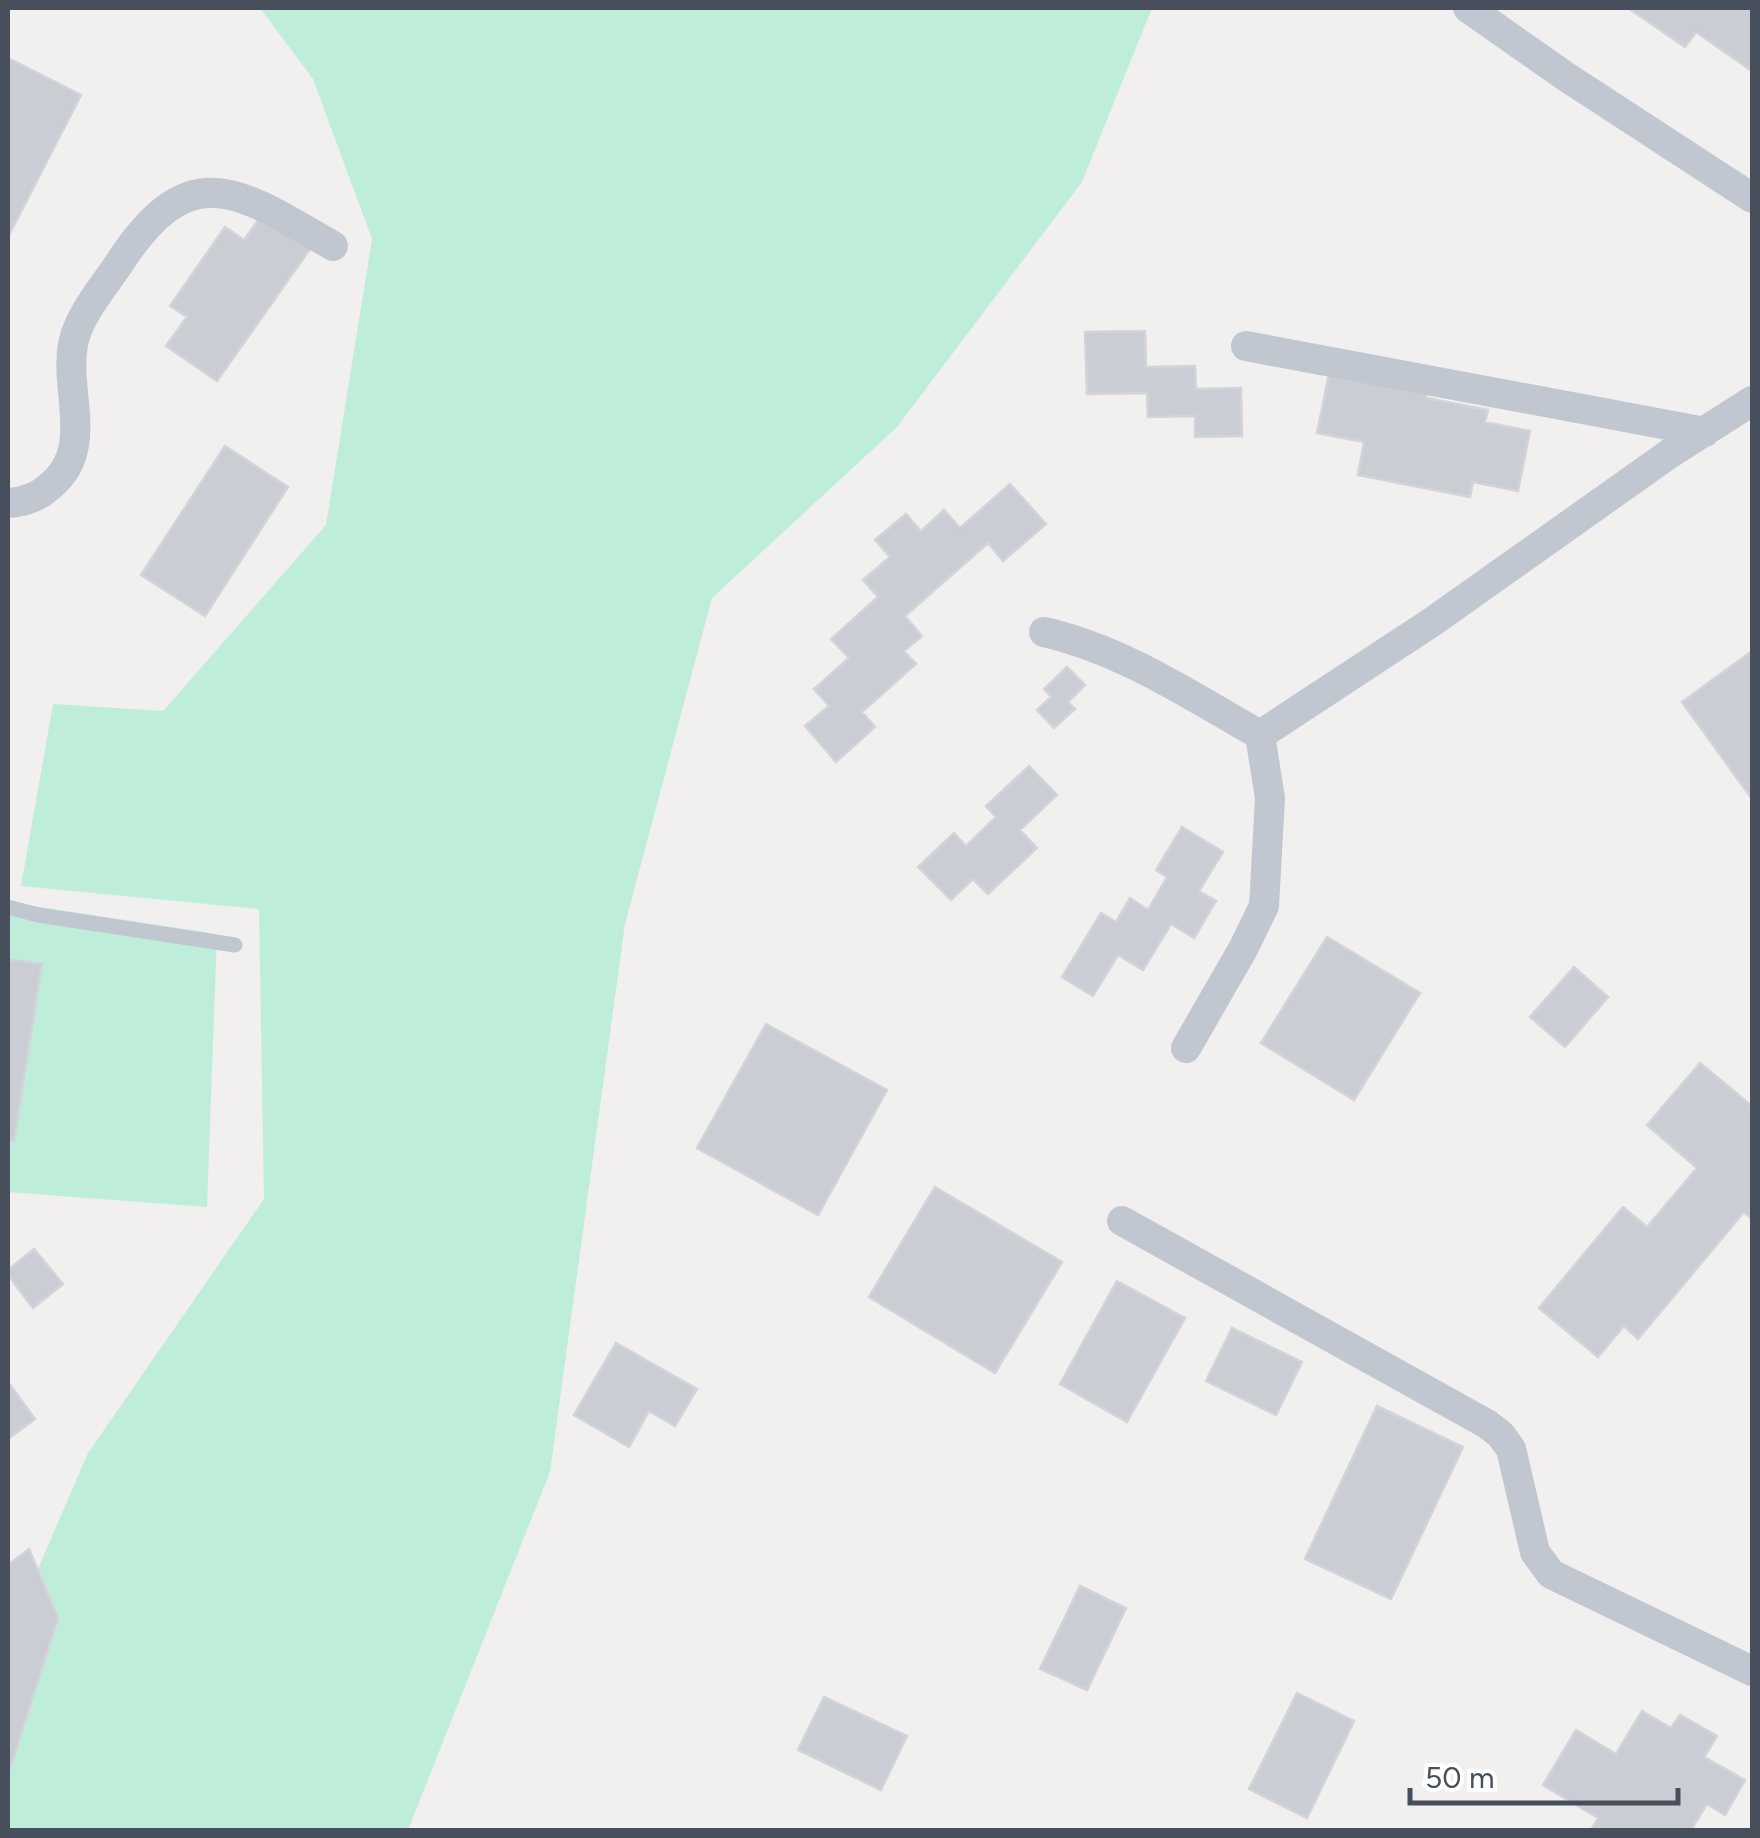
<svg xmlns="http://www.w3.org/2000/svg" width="1760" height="1838" font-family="Figtree,sans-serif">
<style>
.green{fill:#beeed9}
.building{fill:#cbcdd5;stroke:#d3d4da;stroke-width:2.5}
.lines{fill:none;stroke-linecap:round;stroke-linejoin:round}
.lane{stroke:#c0c7d1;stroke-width:15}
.street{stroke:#c0c7d1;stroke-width:30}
</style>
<rect width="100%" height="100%" fill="#f2efef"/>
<path class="green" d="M260,8H1152L1082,182L897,427L712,598L625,924L550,1472L408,1830H8V1638L88,1453L264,1199L259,909L21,886L53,704L163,711L326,525L372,239L313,79Z
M8,902L217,934L207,1207L8,1192Z"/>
<path class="building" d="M1628,8H1752V71L1696,32L1685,47Z
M8,58L81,95L8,237Z
M262,215L310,249L217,381L166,346L187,317L170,306L225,227L244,240Z
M1145,331L1146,367L1195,366L1196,389L1241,388L1242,436L1195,437V416L1148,417L1147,393L1087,394L1085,332Z
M1329,374L1428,386L1426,398L1488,410L1485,422L1530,431L1518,491L1473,482L1470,497L1358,475L1364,442L1317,433Z
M225,446L288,487L205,616L141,575Z
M1010,484L1046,524L1003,561L988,543L905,616L922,636L904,651L916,664L862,712L875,727L836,762L805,726L829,706L814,689L849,658L831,639L878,597L863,580L890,557L875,540L906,514L921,531L944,510L960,528Z
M1752,651V799L1682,702Z
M1067,667L1085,685L1068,702L1075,709L1054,728L1037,710L1051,697L1044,689Z
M1029,766L1057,795L1020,830L1037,848L988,894L973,879L951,900L918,867L954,833L966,846L996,817L986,806Z
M1182,827L1223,852L1199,891L1216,901L1194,938L1171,924L1143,970L1118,955L1093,996L1062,977L1101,913L1116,922L1130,898L1148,910L1167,877L1156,870Z
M1327,937L1420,993L1354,1100L1261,1043Z
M8,959L42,964L14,1141H8Z
M1574,967L1608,997L1565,1047L1530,1017Z
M766,1024L887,1090L818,1215L697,1148Z
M1700,1063L1752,1106V1219L1744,1212L1638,1339L1624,1326L1598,1357L1539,1308L1623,1207L1647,1227L1697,1168L1647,1125Z
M935,1187L1062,1262L995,1373L869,1297Z
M34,1249L63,1284L33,1308L8,1275V1270Z
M1117,1281L1185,1318L1127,1422L1060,1384Z
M1232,1328L1302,1362L1276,1415L1206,1381Z
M616,1343L697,1389L675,1426L649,1411L629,1447L574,1415Z
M8,1382L35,1419L8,1439Z
M1377,1406L1463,1447L1391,1599L1305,1559Z
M29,1549L58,1618L8,1775V1565Z
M1080,1586L1126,1608L1087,1690L1040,1669Z
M1297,1693L1354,1721L1307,1818L1249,1789Z
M824,1697L907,1736L881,1790L798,1750Z
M1642,1711L1671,1728L1680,1715L1717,1736L1704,1757L1745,1780L1725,1815L1707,1804L1691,1830H1591L1598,1818L1543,1785L1576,1730L1616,1754Z"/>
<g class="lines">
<path class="lane" d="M8,907L38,915L235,945"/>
<path class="street" d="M1468,8L1565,76L1752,198
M1246,346L1705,432
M8,503C24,502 37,498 49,487C96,450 64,393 73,344C79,315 102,289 118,265C190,153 238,191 333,246
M1044,632C1123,650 1191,696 1260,735L1432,622L1669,454L1752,401
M1186,1048L1243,949L1264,906L1270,798L1260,735
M1122,1221L1487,1424L1501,1435L1511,1449L1535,1552L1551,1574L1752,1671"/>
</g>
<rect width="1760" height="1838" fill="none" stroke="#474f5c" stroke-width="20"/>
<path d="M1410 1788v15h268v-15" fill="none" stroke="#474f5c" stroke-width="5"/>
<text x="1425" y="1788" font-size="30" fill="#474f5c" stroke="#ffffff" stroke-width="8" paint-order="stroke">50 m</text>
</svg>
